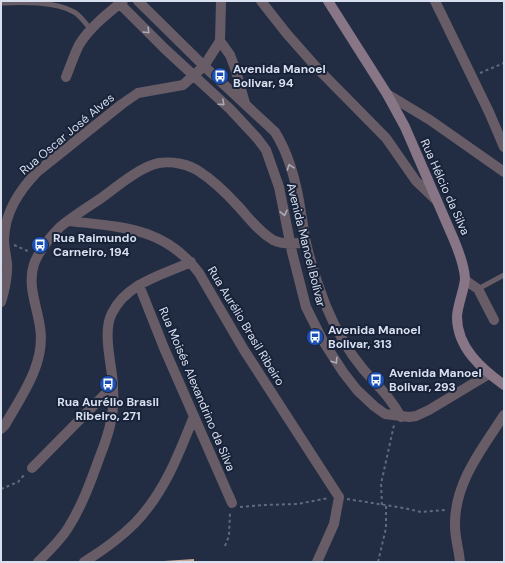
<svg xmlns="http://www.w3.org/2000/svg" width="505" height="563" font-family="'DM Sans',sans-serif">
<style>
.building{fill:#c8a692}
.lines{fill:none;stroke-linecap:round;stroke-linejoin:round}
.path{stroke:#60697d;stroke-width:2;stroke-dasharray:3 3;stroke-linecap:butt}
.lane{stroke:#685c66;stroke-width:5}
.street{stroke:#685c66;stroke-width:10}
.secondary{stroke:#887585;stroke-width:10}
.oneway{stroke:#ababb8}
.labels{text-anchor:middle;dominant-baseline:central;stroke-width:4;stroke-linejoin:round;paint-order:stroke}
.poi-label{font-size:12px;font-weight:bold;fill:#d8dfef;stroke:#182339;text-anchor:start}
.street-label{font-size:12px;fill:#d8dfef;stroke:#182339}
</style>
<rect width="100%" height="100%" fill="#222d43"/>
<path class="building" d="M194,559V562H164V561Z"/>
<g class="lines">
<path class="path" d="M480,73L504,63
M14,245L30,252
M1,489L18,482L25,474
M347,499L404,508L421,512L446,510
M382,505L381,484L394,425
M240,507L264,505L297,504L329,498
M225,546L229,536L230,512
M378,562L386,528V505"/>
<path class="lane" d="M1,3C22,2 55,1 74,12C81,16 86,24 91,30
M478,289L504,275"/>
<path class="street" d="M138,1L204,66L275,132C290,156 297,185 301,213C303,223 304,233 306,243C311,264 318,286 326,306C335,328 348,351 363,369C377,385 391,398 401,417
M221,1L220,41L230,55L235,68L245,103
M261,1L287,34L318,69L386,138L416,181L437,201
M435,1L489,112L504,147
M120,4L165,49L230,109L257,138L266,150L279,187L292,252L306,307L323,341L343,372L357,390L374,406L385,414L409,417L416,416L429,410L489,374
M66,77C70,67 74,55 79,45C89,28 108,13 123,1
M387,94L430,120L504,172
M69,221C121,227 165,227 199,273L244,350L339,497L334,524L317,562
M465,280L478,289L494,320
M139,285L164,348L232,503
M1,302C5,289 8,277 7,263C6,255 4,247 4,239C5,212 19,191 37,172L122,104L138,93L183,85L204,66L220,41
M1,429L5,425C22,395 46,363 40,327C37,306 27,285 34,264C39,251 50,237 60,227C72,217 86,208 100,199C115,188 141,166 159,163C172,161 189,164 200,172C214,181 227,194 238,206C249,218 259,232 273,240C283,245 295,244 306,242
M32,468L113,386
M38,562C48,552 60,541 68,528C82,506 91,481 100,456C106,441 112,424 113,407C114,400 113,392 113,385C112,365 102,332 112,313C127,283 162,275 191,262
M84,562C102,551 120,538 135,523C164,493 179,454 194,416
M460,562C459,550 455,538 455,526C454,483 482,449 504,415"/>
<path class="secondary" d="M328,1L387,94L405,127L454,240C459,252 464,265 465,278C465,288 457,306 457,317C457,348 482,369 504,385"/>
</g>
<defs><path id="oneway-chevron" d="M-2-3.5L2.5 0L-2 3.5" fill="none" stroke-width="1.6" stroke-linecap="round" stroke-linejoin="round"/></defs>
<g class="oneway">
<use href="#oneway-chevron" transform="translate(147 31) rotate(45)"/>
<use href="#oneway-chevron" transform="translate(222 103) rotate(42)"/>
<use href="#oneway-chevron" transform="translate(290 167) rotate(-108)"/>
<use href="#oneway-chevron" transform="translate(284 213) rotate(78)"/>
<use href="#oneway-chevron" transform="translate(335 361) rotate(57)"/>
</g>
<defs>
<g id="bus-disc" transform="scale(0.9)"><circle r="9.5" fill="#1a4fb4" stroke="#182339"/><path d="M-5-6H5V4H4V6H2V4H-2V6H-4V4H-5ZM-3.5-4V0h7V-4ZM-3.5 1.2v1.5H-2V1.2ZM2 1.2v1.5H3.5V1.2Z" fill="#fff"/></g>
</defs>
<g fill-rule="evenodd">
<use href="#bus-disc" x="220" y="76"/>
<use href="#bus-disc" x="40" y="245"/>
<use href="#bus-disc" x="315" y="337"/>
<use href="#bus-disc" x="376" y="380"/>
<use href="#bus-disc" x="108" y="384"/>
</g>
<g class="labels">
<g class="poi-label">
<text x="233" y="69">Avenida Manoel<tspan x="233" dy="14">Bolivar, 94</tspan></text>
<text x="53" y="238">Rua Raimundo<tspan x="53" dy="14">Carneiro, 194</tspan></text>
<text x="328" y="330">Avenida Manoel<tspan x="328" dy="14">Bolivar, 313</tspan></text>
<text x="389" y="373">Avenida Manoel<tspan x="389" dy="14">Bolivar, 293</tspan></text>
<text x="108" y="402" text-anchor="middle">Rua Aurélio Brasil<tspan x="108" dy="14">Ribeiro, 271</tspan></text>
</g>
<g class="street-label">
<text transform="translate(67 134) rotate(-40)">Rua Oscar José Alves</text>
<text transform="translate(445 187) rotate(66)">Rua Hélcio da Silva</text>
<text transform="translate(306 245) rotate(76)">Avenida Manoel Bolívar</text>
<text transform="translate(246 326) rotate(59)">Rua Aurélio Brasil Ribeiro</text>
<text transform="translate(197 389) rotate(67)">Rua Moisés Alexandrino da Silva</text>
</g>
</g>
<rect width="505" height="563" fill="none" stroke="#d8dfef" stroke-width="4"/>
</svg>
